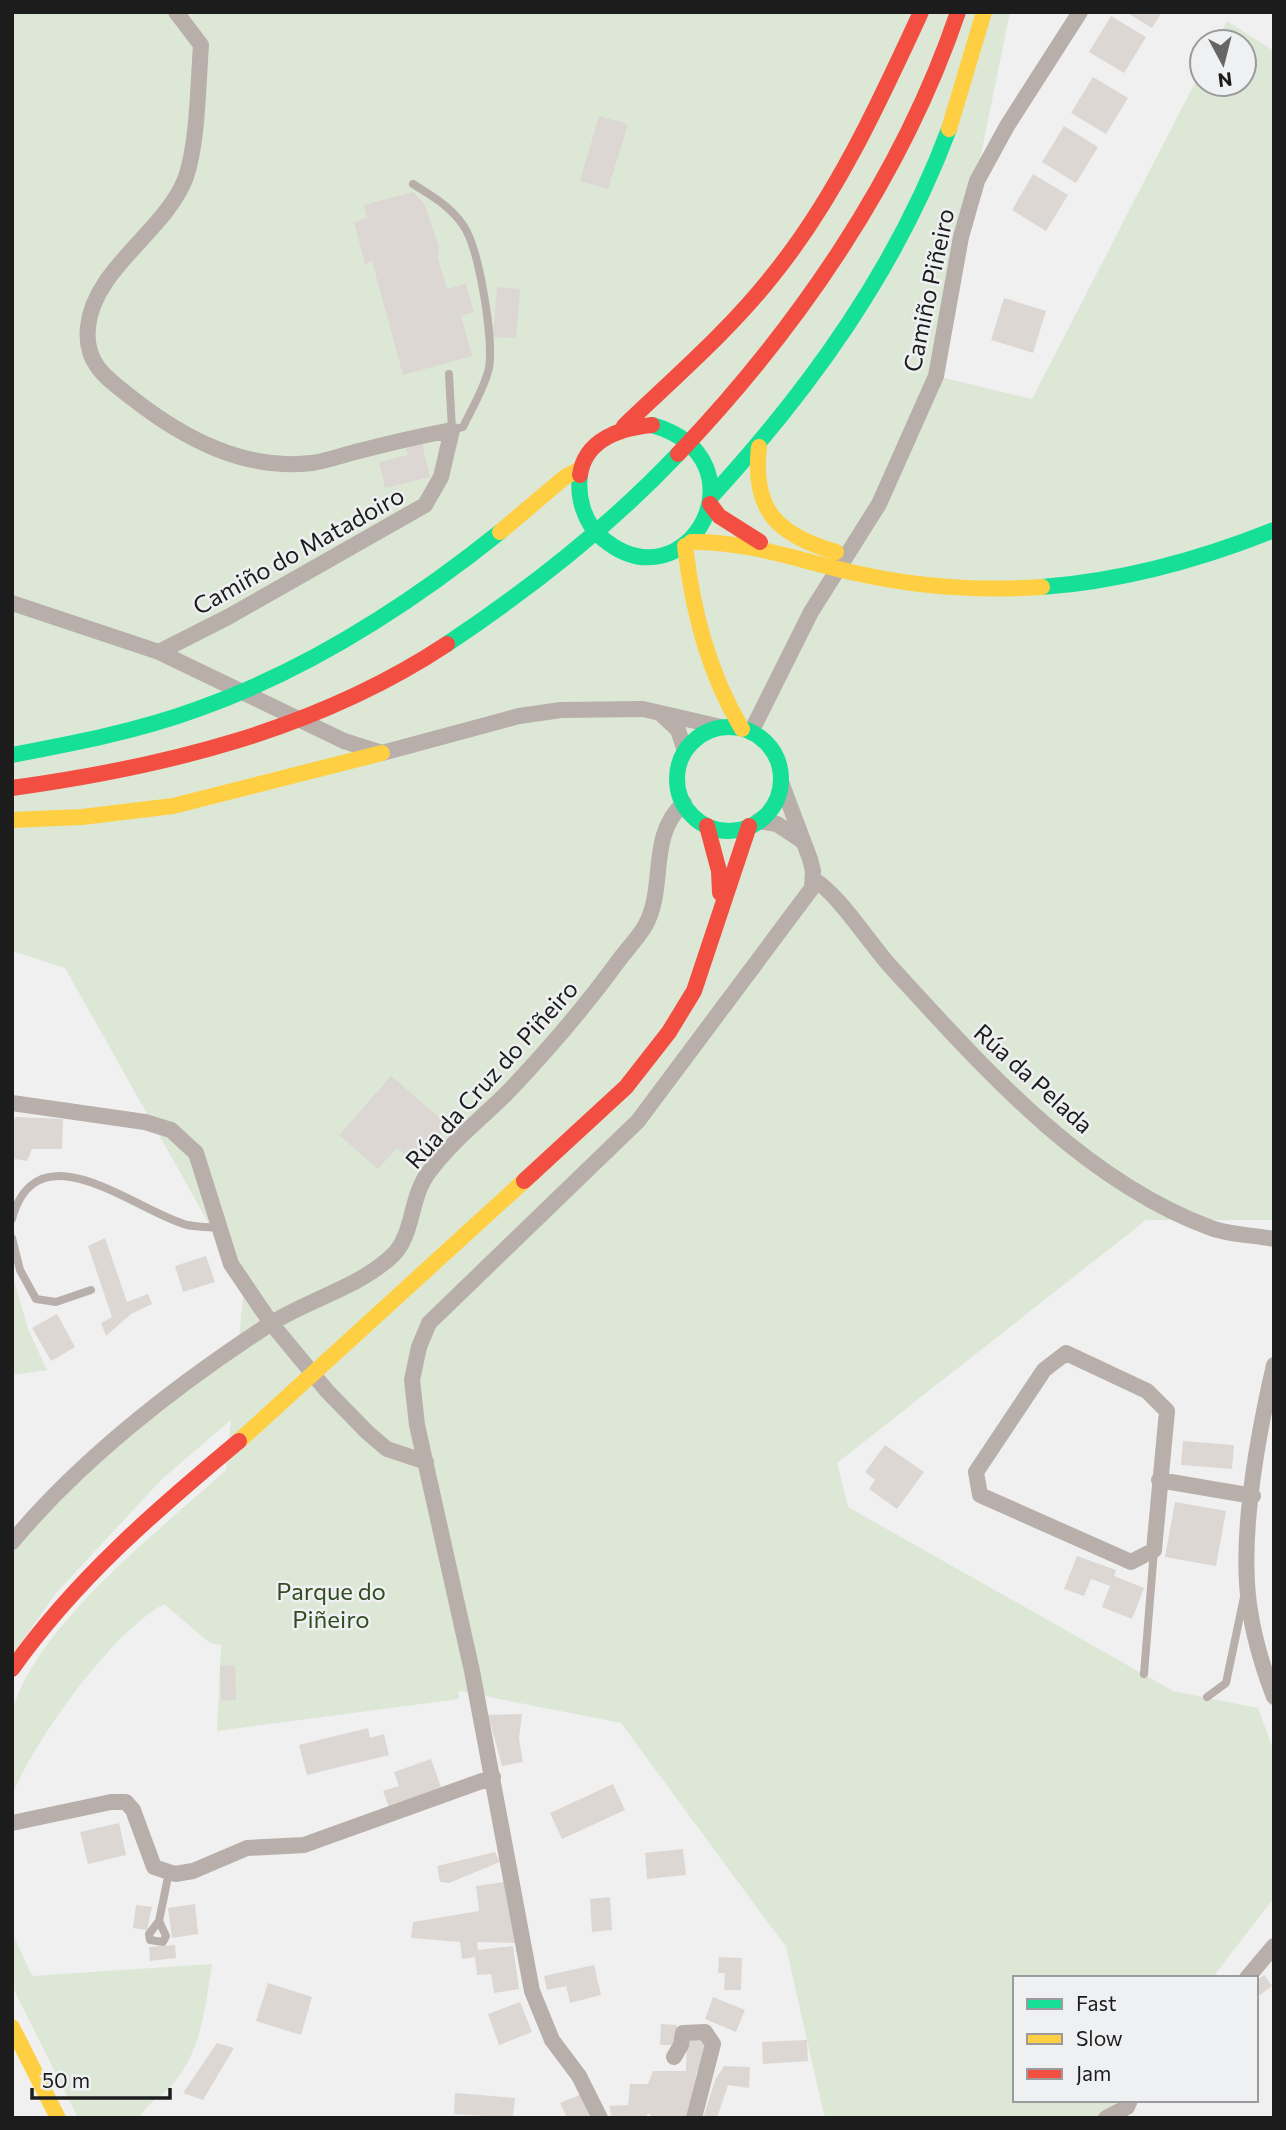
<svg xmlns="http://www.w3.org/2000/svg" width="1286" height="2130" font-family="Commissioner,sans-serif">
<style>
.green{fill:#dce7d6}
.building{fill:#ddd7d3}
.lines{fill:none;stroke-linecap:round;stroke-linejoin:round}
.lane{stroke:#b8afab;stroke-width:8}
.street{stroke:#b8afab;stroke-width:16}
.fast{stroke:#16e098;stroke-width:16}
.slow{stroke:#ffcf43;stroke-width:16}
.jam{stroke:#f24e42;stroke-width:16}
.labels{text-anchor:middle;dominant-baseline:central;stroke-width:5;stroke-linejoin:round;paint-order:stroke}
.street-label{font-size:24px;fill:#1c1c1d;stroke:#eff0f2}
.park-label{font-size:24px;fill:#314c20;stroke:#eff0f2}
</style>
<rect width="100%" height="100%" fill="#f0f0f1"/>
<path class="green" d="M12,12H1010L936,376L1032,399L1202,69V84H1244V42H1216L1227,21L1274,51V1220H1146L837,1463L848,1507L1173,1691L1258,1708L1274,1752V1898L1216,1973L1218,1978H1015V2100H1130L1106,2118H835L824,2115L786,1947L621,1723L459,1691V1699L217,1731L221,1645L210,1643L164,1604C110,1634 37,1737 12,1795C12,1773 7,1727 13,1709C38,1624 161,1529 226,1470L231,1420L162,1479L56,1593L12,1656V1547L122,1434L238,1350L244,1286L65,968L12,951Z
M12,1273L28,1329L47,1370L12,1375Z
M12,1932L32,1976L212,1964C205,2007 202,2053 170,2087C160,2098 146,2103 140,2118H78L12,1986Z"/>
<path class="building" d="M1126,12H1162L1152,28Z
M1111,16L1146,37L1124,73L1089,52Z
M1093,77L1128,98L1106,134L1071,113Z
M599,116L628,124L608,189L580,181Z
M1064,126L1098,147L1076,183L1042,162Z
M1033,174L1068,195L1046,231L1012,210Z
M413,192L424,203L439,247L438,258L447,289L466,284L474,312L461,316L472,356L403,375L372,261L365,264L354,222L367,218L364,205Z
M497,287L520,289L516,338L493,337Z
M1004,298L1046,311L1033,353L991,340Z
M422,443L430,477L385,488L379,462L408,455L406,447Z
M391,1076L448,1125L415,1163L397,1148L378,1169L339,1135Z
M16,1117L63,1119L62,1149H32L27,1161L15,1159L12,1165V1123Z
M105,1238L127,1302L148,1294L152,1304L131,1314L106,1336L101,1323L112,1317L88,1246Z
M206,1256L215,1282L183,1292L175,1266Z
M57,1314L75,1347L51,1361L32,1328Z
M1183,1441L1234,1445L1232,1469L1181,1465Z
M885,1445L924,1472L897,1509L869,1489L875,1480L865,1472Z
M1175,1502L1226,1511L1216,1566L1165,1557Z
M1077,1556L1116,1570L1114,1576L1144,1588L1132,1619L1102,1607L1110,1586L1091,1579L1084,1596L1064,1589Z
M235,1665L236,1700L221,1701L220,1666Z
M522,1714L519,1739L523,1762L502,1766L488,1715Z
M368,1728L370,1738L384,1734L389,1755L307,1775L299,1745Z
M431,1759L441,1787L389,1807L383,1791L399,1786L394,1772Z
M613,1784L625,1810L562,1839L550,1813Z
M119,1823L126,1855L88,1864L80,1832Z
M683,1849L686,1875L647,1879L645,1853Z
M495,1852L500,1862L449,1883L440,1882L437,1866Z
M504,1882L516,1943L477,1942L478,1950L513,1946L519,1989L494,1993L491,1974L477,1975L475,1957L462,1959L460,1942L411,1938L413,1922L479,1911L476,1886Z
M610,1897L612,1930L592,1932L590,1899Z
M195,1904L198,1934L172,1938L168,1908Z
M136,1905L152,1907L147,1930L133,1928Z
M175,1945L176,1958L150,1961L149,1947Z
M719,1957L742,1958L741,1990H724L725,1973H718Z
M594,1965L601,1995L570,2003L566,1986L547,1990L544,1976Z
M1264,1975L1272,1986L1256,1998V1981Z
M268,1983L312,1997L301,2035L256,2021Z
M713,1997L745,2010L736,2032L705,2019Z
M520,2002L532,2032L499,2045L488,2014Z
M661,2024L677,2025L676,2045H660Z
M687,2039L704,2040L703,2071H697L687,2118H654L648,2113L646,2118H612L609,2106L628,2105L630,2084H648L653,2071H686Z
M807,2040L808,2061L763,2064L762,2042Z
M217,2043L234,2048L203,2100L183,2093Z
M724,2066L750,2067L749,2088L728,2085L717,2118H703L715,2080Z
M455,2093L515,2098L513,2118L454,2114Z
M582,2094L593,2118H567L560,2103Z"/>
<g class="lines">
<path class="lane" d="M413,184C432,196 450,206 463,225C479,247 494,340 489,368C485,387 471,410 463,427L452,430L449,374
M12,1219C37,1126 136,1211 187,1225C197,1227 209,1227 220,1228
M12,1238L20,1270L36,1299L56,1302L91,1290
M1144,1674L1154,1550
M1207,1697L1226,1683L1244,1597
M159,1921L166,1936L163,1942L150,1940L149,1934L159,1921L168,1877L175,1874"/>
<path class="street" d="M12,603L159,652L344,741L382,753L519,716L561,710L643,709L721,727
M159,652L228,617L425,505L441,477L452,430C420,436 390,443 359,451C343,455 327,461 312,463C244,471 183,438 132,398C106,378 84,363 88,327C93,269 166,231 186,177C198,141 198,84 201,45L176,12
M662,715L678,730L685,751
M751,732L811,612L879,504L936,376L961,237L977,181L1007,126L1080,12
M758,821L777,824L801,840
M814,880C837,892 870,944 891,967C982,1066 1081,1180 1211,1228C1230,1235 1254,1235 1274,1239
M12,1103L145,1122L171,1130L196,1153L231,1264L271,1323L327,1391L368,1433L387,1449L426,1462
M1066,1353L1147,1391L1167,1411L1154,1550L1131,1562L980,1495L976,1472L1044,1370Z
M1274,1365C1259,1430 1243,1517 1247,1583C1249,1620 1261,1663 1274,1697
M1159,1480L1253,1496
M12,1542C83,1457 178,1384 270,1324C309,1299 361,1287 394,1254C414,1233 410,1196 429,1172C451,1142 481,1119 507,1093C547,1051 585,1007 619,960C627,949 638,938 645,926C667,887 647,836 684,803
M12,1823L111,1802H126L133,1810L154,1867L175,1874L193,1871L247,1848L304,1845L493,1777
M1247,1978L1274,1946
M674,2057L681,2045L683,2033L705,2032L713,2044L694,2118
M600,2118L579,2076L552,2040L532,1991L472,1671L417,1425L412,1380L419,1347L429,1323L638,1121L812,888L813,871L810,859L781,782
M1106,2118L1127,2107L1130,2100"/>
<path class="fast" d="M580,475C577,497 584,523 602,538C687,610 770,459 652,425
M711,497C811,388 897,268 949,129
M1042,587C1123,581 1199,560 1274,530
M447,644C531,588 609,527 678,454
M677 779a52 52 0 1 1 104 0a52 52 0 1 1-104 0Z
M12,755C75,743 138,731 198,709C308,670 409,605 500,532"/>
<path class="slow" d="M949,129L984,12
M759,447C752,510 777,535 836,552
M500,532L565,477L580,469
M691,542C750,541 803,562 860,574C919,587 982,591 1042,587
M685,546C693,612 708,672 742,729
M12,820L82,817L173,806L382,753
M239,1441L524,1181
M12,2027L58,2118"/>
<path class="jam" d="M624,426C675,377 729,331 773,275C836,197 879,103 921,12
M678,454C797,329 902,177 958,12
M580,475C585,439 621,428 652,425
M710,504L719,516L760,542
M12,788C164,767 317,730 447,644
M707,826L719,871L720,893
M524,1181L626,1087L669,1032L694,991L749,826
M12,1669C75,1580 155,1511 239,1441"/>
</g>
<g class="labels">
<g class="street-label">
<text transform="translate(928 290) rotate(-78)">Camiño Piñeiro</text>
<text transform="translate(298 550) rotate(-29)">Camiño do Matadoiro</text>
<text transform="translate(491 1074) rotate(-48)">Rúa da Cruz do Piñeiro</text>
<text transform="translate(1034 1078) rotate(42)">Rúa da Pelada</text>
</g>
<g class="park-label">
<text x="331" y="1590">Parque do<tspan x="331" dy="28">Piñeiro</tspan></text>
</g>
</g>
<rect width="1286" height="2130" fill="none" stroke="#1c1c1d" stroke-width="28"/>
<rect x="1013" y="1976" width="245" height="126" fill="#eff0f2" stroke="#9b9b9d" stroke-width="2"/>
<rect x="1027" y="1999" width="35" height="10" fill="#16e098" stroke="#9b9b9d" stroke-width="2"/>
<text x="1076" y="2011" font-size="21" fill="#1c1c1d">Fast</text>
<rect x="1027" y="2034" width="35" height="10" fill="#ffcf43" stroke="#9b9b9d" stroke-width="2"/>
<text x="1076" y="2046" font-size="21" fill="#1c1c1d">Slow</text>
<rect x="1027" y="2069" width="35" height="10" fill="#f24e42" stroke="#9b9b9d" stroke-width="2"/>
<text x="1076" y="2081" font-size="21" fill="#1c1c1d">Jam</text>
<g transform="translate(1223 63) rotate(173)"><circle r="33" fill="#eff0f2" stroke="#9b9b9d" stroke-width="2"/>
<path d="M0-5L12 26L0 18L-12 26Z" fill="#666667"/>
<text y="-10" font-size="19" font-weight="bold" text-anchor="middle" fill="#1c1c1d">N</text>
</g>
<path d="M32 2088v10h138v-10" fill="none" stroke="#1c1c1d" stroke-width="3.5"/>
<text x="42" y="2088" font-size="21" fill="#1c1c1d" stroke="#eff0f2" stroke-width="5" paint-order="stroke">50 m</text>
</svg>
